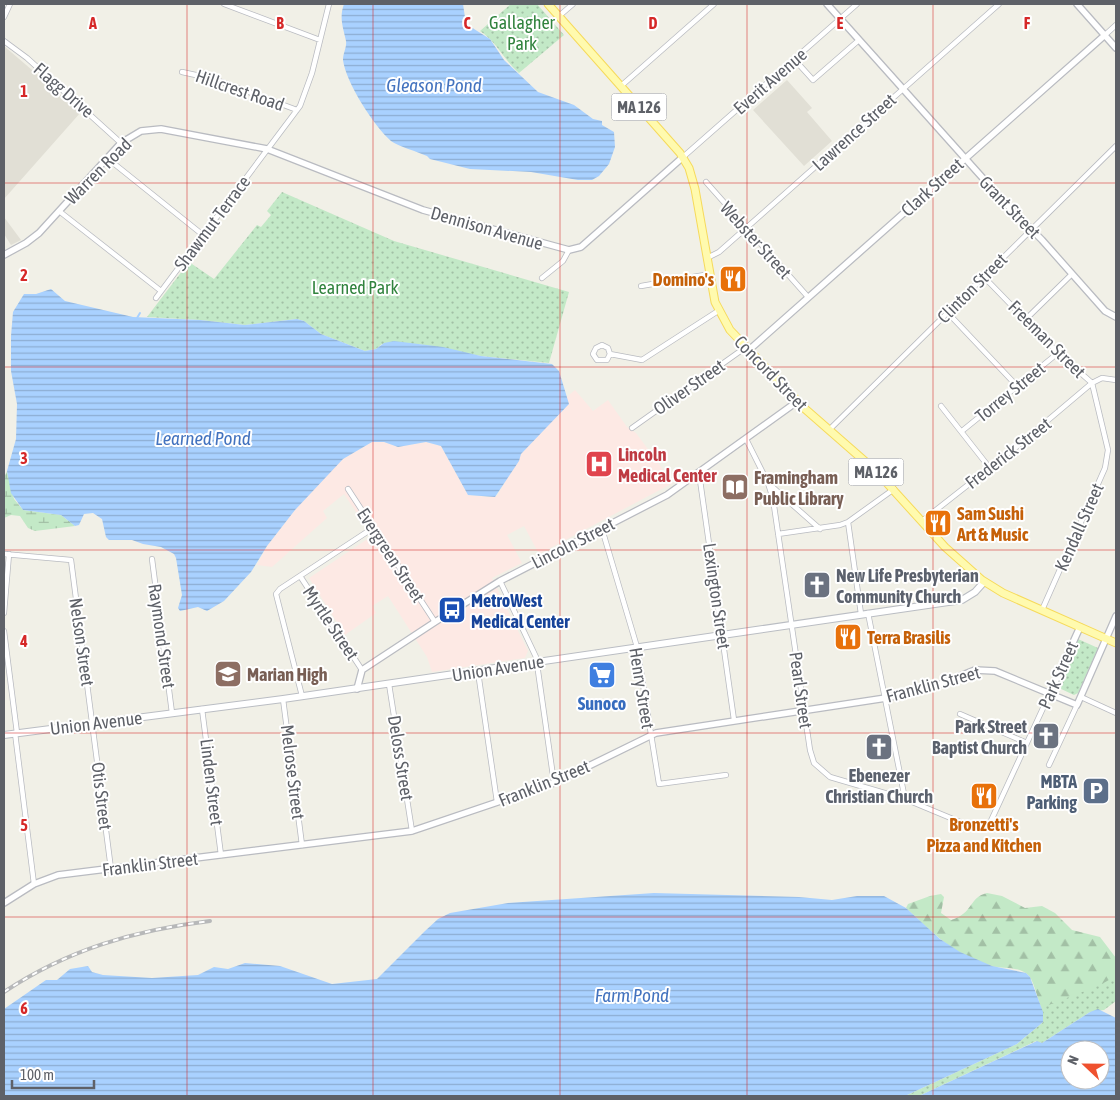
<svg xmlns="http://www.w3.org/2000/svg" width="1120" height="1100" font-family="'Asap Condensed',sans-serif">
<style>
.education{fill:#e1dfd5}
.medical{fill:#fde9e4}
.forest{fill:url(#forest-firs)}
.wetland{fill:url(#wetland-marsh)}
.park{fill:url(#park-dots)}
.water{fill:url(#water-rules);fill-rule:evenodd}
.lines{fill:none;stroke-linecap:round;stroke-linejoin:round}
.stream{stroke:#a9d1ff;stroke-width:2}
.minor-casing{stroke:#b9bbc1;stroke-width:6}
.tertiary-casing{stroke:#b9bbc1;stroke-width:8}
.secondary-casing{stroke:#babdc3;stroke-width:8}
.primary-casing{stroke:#f6da5b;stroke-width:9}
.minor{stroke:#fff;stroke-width:4.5}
.tertiary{stroke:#fff;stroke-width:5.5}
.secondary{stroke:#fff;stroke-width:6}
.primary{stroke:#fffaae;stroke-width:7}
.rail-casing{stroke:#b7b8b9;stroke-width:4}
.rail{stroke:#fff;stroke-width:2;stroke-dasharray:5.5;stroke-linecap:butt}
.grid{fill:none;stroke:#d62828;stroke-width:1;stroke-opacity:0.55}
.labels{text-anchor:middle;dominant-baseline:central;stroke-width:4;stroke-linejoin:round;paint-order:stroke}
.shield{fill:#fff;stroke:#8e9095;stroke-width:1}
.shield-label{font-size:16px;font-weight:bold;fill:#5e6168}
.park-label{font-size:18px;fill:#31833e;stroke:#fff}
.street-label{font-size:18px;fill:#5e6168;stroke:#fff}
.food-label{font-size:18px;font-weight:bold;fill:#c56008;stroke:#fff;text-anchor:start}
.health-label{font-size:18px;font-weight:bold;fill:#be3a42;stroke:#fff;text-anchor:start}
.education-label{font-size:18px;font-weight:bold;fill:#785e54;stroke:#fff;text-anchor:start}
.worship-label{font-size:18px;font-weight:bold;fill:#5b616d;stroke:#fff;text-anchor:start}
.transit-label{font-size:18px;font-weight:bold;fill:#164399;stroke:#fff;text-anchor:start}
.shop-label{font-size:18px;font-weight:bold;fill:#366cbe;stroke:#fff}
.service-label{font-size:18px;font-weight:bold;fill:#4e5e75;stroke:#fff;text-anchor:end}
.water-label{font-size:19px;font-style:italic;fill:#4373bf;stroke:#fff}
.grid-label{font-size:16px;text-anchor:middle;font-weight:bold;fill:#d62828;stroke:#fff;stroke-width:4;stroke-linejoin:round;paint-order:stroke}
</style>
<defs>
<pattern id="forest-firs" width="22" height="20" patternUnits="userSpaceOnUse" patternTransform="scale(1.25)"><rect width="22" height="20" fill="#c3e9c7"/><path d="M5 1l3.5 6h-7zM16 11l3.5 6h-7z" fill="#a2c0a5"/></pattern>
<pattern id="wetland-marsh" width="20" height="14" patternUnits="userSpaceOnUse" patternTransform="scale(1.25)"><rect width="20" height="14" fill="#c3e9c7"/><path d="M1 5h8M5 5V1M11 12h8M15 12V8" fill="none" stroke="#a2c0a5"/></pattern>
<pattern id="park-dots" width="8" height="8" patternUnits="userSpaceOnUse" patternTransform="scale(1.25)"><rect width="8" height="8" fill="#c3e9c7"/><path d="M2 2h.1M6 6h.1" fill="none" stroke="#a2c0a5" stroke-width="1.8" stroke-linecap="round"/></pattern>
<pattern id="water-rules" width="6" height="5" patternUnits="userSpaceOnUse" patternTransform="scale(1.25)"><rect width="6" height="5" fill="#a9d1ff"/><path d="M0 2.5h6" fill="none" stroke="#8dadd2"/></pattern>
</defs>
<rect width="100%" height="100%" fill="#f1f0e7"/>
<path class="education" d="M4,46L81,112L4,199Z
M787,80L812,108L807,112L832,141L804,166L753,110Z
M4,217L21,240L11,245L4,234Z"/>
<path class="medical" d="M575,390L593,411L608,400L627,427L636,433L673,483L539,554L524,526L507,535L522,563L492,578L528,651L525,658L432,672L427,657L388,596L372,606L376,613L345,635L309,578L372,536L344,494L323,511L327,518L272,567L257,565L267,546L295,510L330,470L343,459L372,442H384L398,447L426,442L441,446L468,495L490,497L497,496L521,454L569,395Z"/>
<path class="forest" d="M987,893L1002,896L1025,908L1042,906L1055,913L1072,930L1100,937L1116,958V982L1043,1012C1039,1004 1034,981 1029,976C1020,966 1004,969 992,966C958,959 931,931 906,908L908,904L930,896L941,894L944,897L941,913L951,920C973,914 969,897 987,893Z"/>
<path class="wetland" d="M7,471L14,499L23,510L61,515L75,526L35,531L28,528L20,516L11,515L4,518V478Z"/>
<path class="park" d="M511,4H537L564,35L519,73C505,61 495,40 480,31Z
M282,192L394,241L569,292L549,363L481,356L418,344H382L376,349L365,351L321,334L304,321L297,319L245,325L200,320L147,317L189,262L214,279L257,225L261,227L271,215L267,211Z
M1078,639L1098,648L1078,693L1074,695L1059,688L1058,685Z
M1116,976V1001L1104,1010L1090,1012L1042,1043L1036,1041L919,1096H905L1017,1044C1026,1036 1034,1030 1043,1022L1041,1008L1100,985Z"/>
<path class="water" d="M344,4H463L466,24L490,39L504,60L538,92L574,105L593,119L602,121V125L614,132L615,147L609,164L599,176L592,180H578L531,172L470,169L430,159L427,156C418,152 398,146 391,141C374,126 346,83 343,60C343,53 347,47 346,41C343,27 339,18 344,4Z
M51,289L65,301L133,317L200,320L245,325L297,319L304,321L321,334L365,351L376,349L384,343L394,341L443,347L481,356L552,364L559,371L569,404L521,454L519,461L495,497L468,495L441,446L426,442L398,447L384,442H372L343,459L295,510L267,546L251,572L224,601L207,611L198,607L180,611L178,608L182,595L176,558L174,554L161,547L143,544L132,540H109L106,537L102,519L93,513L84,514L79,525L75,526L61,515L23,510L11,493L7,471L16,439L17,404L11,371V336L13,312L24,294H36Z
M654,893L799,897L832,900L857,896H884L906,908L940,939L960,952L992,966L1026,973L1030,977L1043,1012V1022C1034,1030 1026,1036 1017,1044L905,1096H4V1009L46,980H57L70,969L88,966L92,972L103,975L152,978L198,975L214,967L228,969L245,963L280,966L332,984L377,979L425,931L438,919L450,913L508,903Z
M1098,1009L1116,1018V1096H919L1037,1041L1042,1043L1090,1012ZM1070,1050H1100V1080H1070Z"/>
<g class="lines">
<path class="stream" d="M137,318L140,313"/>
<g class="minor-casing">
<path id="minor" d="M224,4L320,40
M559,16L573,4
M4,17L10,4
M1105,35L1116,25
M4,41L27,58L121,143
M794,59L813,80L859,40
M182,72L214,79L297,110
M621,86L714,4
M683,157L857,4
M107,158L203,235
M706,182L808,297
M59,211L161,291
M707,258L719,252L999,4
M983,276L1058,353L1092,383L1108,450L1105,468L1042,610
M542,278L563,261L569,250
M641,286L710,274
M156,298L300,106L312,73L329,4
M947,312L1017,386
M1026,319L1072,274
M610,354L607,360H597L593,354L596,348L602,345L608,348L610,354L642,360L718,311
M941,406L989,467
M632,428L746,347
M829,430L1116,146
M962,431L1058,353
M746,439L768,483L773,499L810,750L814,763L830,777L905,799L977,829H984L989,825L1050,693
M699,473L734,720
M769,484L820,529
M348,489L435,622
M922,521L1015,448L1092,383L1102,378L1116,380
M848,522L861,614
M602,529L637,647L659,784L726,775
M778,534L840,525L848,522L894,489
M4,554L71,560L111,869
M152,559L172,713
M300,576L362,670
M500,581L536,657L554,783
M4,613L9,554
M868,613L905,799
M4,631L17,733
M478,672L497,802
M389,684L412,831
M302,696L276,594L280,589L373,528
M1081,697L1116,713
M283,699L302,845
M202,709L221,855
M960,714L1027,743
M15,733L34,884
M1049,765L1077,705"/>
</g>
<g class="tertiary-casing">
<path id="tertiary" d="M827,4L1006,204L1042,240L1105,311L1116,317
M1077,4L1116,48
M4,255L26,243L39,233L121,143L141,131L161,129L267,149L423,210L569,250L581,247L683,157
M749,350L1105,35
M357,689L362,670L435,622L500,581L667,495L798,401
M1050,693L1080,627
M4,903L34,884L58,875L412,831L554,783L656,733L886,698L933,687L975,670L995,671L1077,705L1116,616"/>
</g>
<g class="secondary-casing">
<path id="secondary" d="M4,735L283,699L962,600L975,592L984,582"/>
</g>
<g class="primary-casing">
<path id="primary" d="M548,4L680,153L689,168L695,189L715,302L730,330L804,408L876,471L945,547L982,580L1003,593L1116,643"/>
</g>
<use href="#minor" class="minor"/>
<use href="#tertiary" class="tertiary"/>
<use href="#secondary" class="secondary"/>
<use href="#primary" class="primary"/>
<g class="rail-casing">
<path id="rail" d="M4,992C67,950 135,930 210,921"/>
</g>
<use href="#rail" class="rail"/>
</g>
<path class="grid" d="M187,4V1096M373,4V1096M560,4V1096M747,4V1096M933,4V1096M4,183H1116M4,367H1116M4,550H1116M4,733H1116M4,917H1116"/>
<defs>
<g id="restaurant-square" transform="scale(1.4375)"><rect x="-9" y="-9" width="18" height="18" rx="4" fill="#e8710a" stroke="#fff"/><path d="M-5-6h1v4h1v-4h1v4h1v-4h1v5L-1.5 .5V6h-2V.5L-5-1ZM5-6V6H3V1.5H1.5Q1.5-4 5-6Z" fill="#fff"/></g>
<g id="hospital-square" transform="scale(1.4375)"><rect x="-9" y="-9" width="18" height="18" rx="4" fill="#e0444e" stroke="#fff"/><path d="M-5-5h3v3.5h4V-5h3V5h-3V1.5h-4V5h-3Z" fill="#fff"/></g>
<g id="library-square" transform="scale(1.4375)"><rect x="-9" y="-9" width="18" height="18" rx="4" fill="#8d6e63" stroke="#fff"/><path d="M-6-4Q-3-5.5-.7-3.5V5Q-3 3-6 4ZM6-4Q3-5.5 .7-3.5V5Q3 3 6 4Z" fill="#fff"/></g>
<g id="church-square" transform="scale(1.4375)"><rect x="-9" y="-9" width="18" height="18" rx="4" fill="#6b7280" stroke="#fff"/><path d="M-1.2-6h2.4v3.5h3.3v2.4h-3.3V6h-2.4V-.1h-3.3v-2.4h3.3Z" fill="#fff"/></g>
<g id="bus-square" transform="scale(1.4375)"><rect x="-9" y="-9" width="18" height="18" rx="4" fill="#1a4fb4" stroke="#fff"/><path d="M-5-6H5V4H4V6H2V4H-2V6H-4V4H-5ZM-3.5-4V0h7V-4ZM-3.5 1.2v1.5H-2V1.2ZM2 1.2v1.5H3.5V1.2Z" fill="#fff"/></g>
<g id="school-square" transform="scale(1.4375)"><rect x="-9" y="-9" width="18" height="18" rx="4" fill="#8d6e63" stroke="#fff"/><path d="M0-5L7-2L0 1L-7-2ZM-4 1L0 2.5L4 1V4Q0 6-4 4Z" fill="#fff"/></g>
<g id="supermarket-square" transform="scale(1.4375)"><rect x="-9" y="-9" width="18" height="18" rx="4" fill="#3f7fe0" stroke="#fff"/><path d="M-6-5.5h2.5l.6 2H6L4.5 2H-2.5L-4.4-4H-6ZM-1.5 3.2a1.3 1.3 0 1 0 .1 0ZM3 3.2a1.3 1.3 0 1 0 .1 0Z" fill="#fff"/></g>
<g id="parking-square" transform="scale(1.4375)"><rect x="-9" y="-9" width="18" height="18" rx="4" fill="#5c6f8a" stroke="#fff"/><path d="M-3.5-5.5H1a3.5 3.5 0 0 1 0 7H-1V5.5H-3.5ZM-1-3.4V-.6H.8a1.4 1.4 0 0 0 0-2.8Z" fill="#fff"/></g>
</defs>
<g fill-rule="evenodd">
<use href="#restaurant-square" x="733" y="279"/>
<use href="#hospital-square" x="599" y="464"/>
<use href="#library-square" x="735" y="487"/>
<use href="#restaurant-square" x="938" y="523"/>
<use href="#church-square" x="817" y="585"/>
<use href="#bus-square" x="452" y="610"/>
<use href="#restaurant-square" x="848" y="637"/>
<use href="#school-square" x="228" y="674"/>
<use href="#supermarket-square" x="602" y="675"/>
<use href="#church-square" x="1046" y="736"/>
<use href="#church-square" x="879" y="747"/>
<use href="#parking-square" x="1096" y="791"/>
<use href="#restaurant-square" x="984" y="796"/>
</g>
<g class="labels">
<g class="shield">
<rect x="611.5" y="93.5" width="55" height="27" rx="4"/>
<rect x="848.5" y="458.5" width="55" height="27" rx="4"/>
</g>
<g class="shield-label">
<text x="639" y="107">MA 126</text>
<text x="876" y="472">MA 126</text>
</g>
<g class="park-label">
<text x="522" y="22">Gallagher<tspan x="522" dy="21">Park</tspan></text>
<text x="355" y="287">Learned Park</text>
</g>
<g class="street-label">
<text transform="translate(770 81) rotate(-41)">Everit Avenue</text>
<text transform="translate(64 90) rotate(41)">Flagg Drive</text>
<text transform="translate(240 90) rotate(19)">Hillcrest Road</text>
<text transform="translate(854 132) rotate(-42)">Lawrence Street</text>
<text transform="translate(98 171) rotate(-45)">Warren Road</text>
<text transform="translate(932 187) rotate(-42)">Clark Street</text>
<text transform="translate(1010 207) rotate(46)">Grant Street</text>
<text transform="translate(212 223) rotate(-53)">Shawmut Terrace</text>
<text transform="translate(487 228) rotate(16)">Dennison Avenue</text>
<text transform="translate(756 240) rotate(48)">Webster Street</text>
<text transform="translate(972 288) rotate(-45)">Clinton Street</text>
<text transform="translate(1047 339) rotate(45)">Freeman Street</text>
<text transform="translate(771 373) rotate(46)">Concord Street</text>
<text transform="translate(689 387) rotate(-35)">Oliver Street</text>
<text transform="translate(1010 392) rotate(-39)">Torrey Street</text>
<text transform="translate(1008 453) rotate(-38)">Frederick Street</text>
<text transform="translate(1079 527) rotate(-66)">Kendall Street</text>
<text transform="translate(573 543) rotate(-27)">Lincoln Street</text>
<text transform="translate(391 555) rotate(57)">Evergreen Street</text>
<text transform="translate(717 596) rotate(82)">Lexington Street</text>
<text transform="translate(331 623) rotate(56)">Myrtle Street</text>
<text transform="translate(162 636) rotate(82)">Raymond Street</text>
<text transform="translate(82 642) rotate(82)">Nelson Street</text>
<text transform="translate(498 668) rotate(-9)">Union Avenue</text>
<text transform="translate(1058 675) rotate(-66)">Park Street</text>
<text transform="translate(933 684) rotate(-15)">Franklin Street</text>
<text transform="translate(642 688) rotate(81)">Henry Street</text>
<text transform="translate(801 690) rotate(82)">Pearl Street</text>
<text transform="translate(96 723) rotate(-7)">Union Avenue</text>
<text transform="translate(401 758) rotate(81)">Deloss Street</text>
<text transform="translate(293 772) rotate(83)">Melrose Street</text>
<text transform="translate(212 782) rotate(83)">Linden Street</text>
<text transform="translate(544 783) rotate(-22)">Franklin Street</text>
<text transform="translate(102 796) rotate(83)">Otis Street</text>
<text transform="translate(150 864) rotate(-7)">Franklin Street</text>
</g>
<g class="food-label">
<text x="714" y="279" text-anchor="end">Domino's</text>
<text x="957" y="513">Sam Sushi<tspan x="957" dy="21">Art &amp; Music</tspan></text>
<text x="867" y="637">Terra Brasilis</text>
<text x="984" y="824" text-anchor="middle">Bronzetti's<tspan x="984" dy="21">Pizza and Kitchen</tspan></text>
</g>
<g class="health-label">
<text x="618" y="454">Lincoln<tspan x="618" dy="21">Medical Center</tspan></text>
</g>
<g class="education-label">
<text x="754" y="477">Framingham<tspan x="754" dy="21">Public Library</tspan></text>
<text x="247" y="674">Marian High</text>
</g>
<g class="worship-label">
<text x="836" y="575">New Life Presbyterian<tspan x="836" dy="21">Community Church</tspan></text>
<text x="1027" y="726" text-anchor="end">Park Street<tspan x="1027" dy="21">Baptist Church</tspan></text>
<text x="879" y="775" text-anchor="middle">Ebenezer<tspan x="879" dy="21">Christian Church</tspan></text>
</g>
<g class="transit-label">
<text x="471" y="600">MetroWest<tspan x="471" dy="21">Medical Center</tspan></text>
</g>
<g class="shop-label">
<text x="602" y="703">Sunoco</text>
</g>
<g class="service-label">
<text x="1077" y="781">MBTA<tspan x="1077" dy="21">Parking</tspan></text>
</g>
<g class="water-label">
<text x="434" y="85">Gleason Pond</text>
<text x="203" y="438">Learned Pond</text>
<text x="632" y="995">Farm Pond</text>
</g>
</g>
<g class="grid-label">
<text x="93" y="29">A</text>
<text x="280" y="29">B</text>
<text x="467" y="29">C</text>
<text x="653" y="29">D</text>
<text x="840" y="29">E</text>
<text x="1027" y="29">F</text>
<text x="24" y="97">1</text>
<text x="24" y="281">2</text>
<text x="24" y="464">3</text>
<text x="24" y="647">4</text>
<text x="24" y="831">5</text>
<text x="24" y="1014">6</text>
</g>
<rect width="1120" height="1100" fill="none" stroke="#5e6168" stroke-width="10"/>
<g transform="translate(1085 1065) rotate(292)"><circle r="24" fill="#ffffff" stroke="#bfc0c3"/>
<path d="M0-4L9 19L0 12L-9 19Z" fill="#ef512f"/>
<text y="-8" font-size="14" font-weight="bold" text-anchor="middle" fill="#5e6168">N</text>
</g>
<path d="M12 1080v8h82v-8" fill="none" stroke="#5e6168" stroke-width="2.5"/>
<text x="20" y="1080" font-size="15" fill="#5e6168" stroke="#ffffff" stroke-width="4" paint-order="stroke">100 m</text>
</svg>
